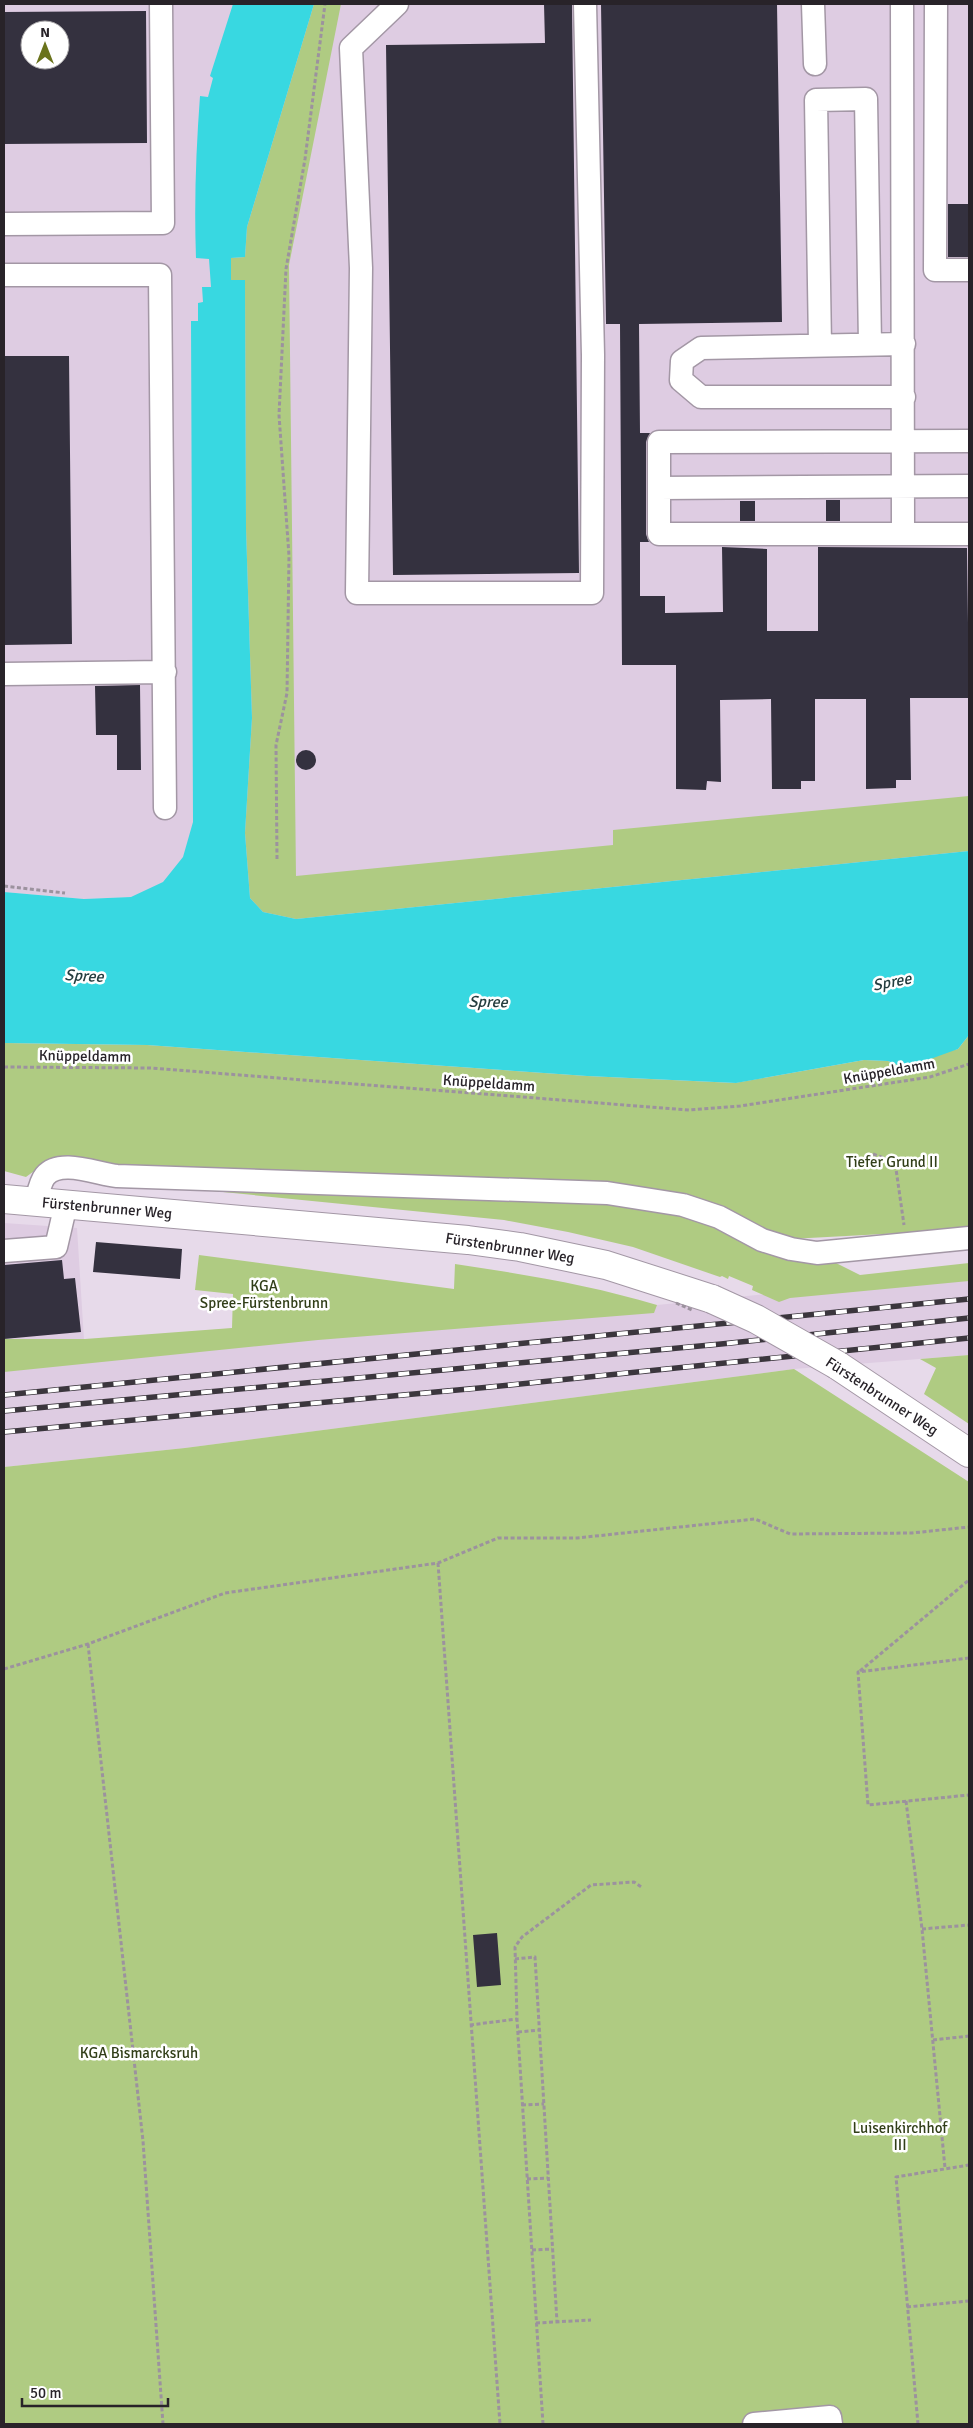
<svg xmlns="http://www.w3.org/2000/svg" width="973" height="2428" font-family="Signika,sans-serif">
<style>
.built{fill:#decce2;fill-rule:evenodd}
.green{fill:#afcb82}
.water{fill:#38d8e1}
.building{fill:#34313f;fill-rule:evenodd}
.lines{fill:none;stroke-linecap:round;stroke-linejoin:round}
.minor-casing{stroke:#a397a5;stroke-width:25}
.major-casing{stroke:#a397a5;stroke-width:30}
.path{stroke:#9c929e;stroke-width:3;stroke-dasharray:4 2.5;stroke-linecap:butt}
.minor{stroke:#fff;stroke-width:22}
.major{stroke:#fff;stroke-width:28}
.rail-casing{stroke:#3b363d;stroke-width:5.5}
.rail{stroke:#fff;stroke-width:4;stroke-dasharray:11;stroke-linecap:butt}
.major-bridge-casing{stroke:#a397a5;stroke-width:30;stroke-linecap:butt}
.path-bridge{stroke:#9c929e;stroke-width:3;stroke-dasharray:4 2.5;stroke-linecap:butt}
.major-bridge{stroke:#fff;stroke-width:28}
.labels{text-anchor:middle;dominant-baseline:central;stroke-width:5;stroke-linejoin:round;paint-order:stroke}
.street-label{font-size:15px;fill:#282329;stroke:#fff}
.park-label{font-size:15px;fill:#313e18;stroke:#fff}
.water-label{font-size:16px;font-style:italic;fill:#243d3f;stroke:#fff}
</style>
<rect width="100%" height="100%" fill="#e7daea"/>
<path class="built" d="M4,4H969V851L296,919L131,897L84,899L4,892ZM30,30H60V60H30Z
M4,1223L77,1228L84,1340L327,1321L657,1305L969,1274V1355L794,1369L185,1448L4,1467V1344L15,1338L4,1339Z"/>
<path class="green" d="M314,4H341L289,265L296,876L613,845V830L969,796V851L296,919L263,912L250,898L245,833L252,718L246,528L245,280H231V258L245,257L247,227Z
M969,1035V1226L902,1233L790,1239L706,1205L100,1166C68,1148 53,1157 26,1177L4,1171V1043L147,1045L587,1076L735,1083L864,1060L888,1061L896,1064L958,1049Z
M172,1187L626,1200L826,1258L860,1275L969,1263V1281L790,1298L779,1302L752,1290L753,1286L729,1276L728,1279L722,1276L720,1277L633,1247L568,1232L504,1220Z
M199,1255L454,1289L455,1264C523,1274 591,1285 657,1305L654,1313L318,1340L4,1372V1339H85L232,1328L233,1294L195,1290Z
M969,1355V1424L924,1394L936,1368L920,1359Z
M794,1369L969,1482V2424H4V1467L185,1448Z"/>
<path class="water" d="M233,4H314L247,227L245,257L231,258V280H245L246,528L252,718L245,833L250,898L263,912L296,919L969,851V1035L958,1049L900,1070L896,1064L888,1061L864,1060L736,1083L587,1076L147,1045L4,1043V892L84,899L131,897L163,882L183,857L193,822L191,321H198V303L203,302L202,287H211L209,259L196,258C194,203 196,150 200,96L208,97L213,78L210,76Z"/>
<path class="building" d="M544,4H572L579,573L393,575L386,45L545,43Z
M601,4H777L782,322L639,324L640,433H650L646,442V534L649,542H640V596H665V613L723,612L722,547L767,549V631H818V547L967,548L969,698H910L911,780H896V788L866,789V699H815V781H801V789H772L771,699L720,700L721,782L707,781L706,790L676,789V665H622L620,324H606Z
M146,11L147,143L4,144V12ZM30,30H60V60H30Z
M948,204H969V257H948Z
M4,356H69L72,644L4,645Z
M826,500H840V521H826Z
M740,501H755V521H740Z
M140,685L141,770H117V735H96L95,686Z
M296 760a10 10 0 1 1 20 0a10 10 0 1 1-20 0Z
M96,1242L182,1249L180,1279L93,1272Z
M62,1260L64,1279L75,1278L81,1332L4,1339V1265Z
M497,1933L501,1985L477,1987L473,1935Z"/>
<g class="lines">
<g class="minor-casing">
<path id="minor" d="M397,4L351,48L361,268L357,593H592L593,355L585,4
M813,4L815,64
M902,4L903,533
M936,4L935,270H969
M4,224L163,223L161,4
M4,275H160L165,808
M820,345L816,100L866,99L870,344
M904,397H701L681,380L682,361L701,348L904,344
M969,441L659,442V534H969
M659,488L969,486
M4,674L165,672
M36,1202C38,1194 40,1182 45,1176C60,1158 97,1174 117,1176L607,1193L683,1205L719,1217L762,1240L791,1249L817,1253L969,1238
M4,1251L56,1247L66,1204
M754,2424L830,2417L831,2424"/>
</g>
<g class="major-casing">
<path id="major" d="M4,1199L468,1240L520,1247L606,1265L712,1299
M837,1365L969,1453"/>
</g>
<path class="path" d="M277,859L276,745L287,693L289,556L279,415L286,269L305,159L325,4
M4,886L65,893
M4,1067L150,1068L689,1110L740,1106L930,1077L969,1064
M873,1154L895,1162L904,1225
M438,1563L500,2424
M88,1644L143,2141L163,2424
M969,1658L858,1672L868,1805L969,1795
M4,1669L88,1644L225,1593L438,1563L498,1538H577L755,1519L790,1534L912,1533L969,1527
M860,1671L969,1580
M906,1801L922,1929L945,2168
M922,1929L969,1925
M515,1959L535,1957L557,2322
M470,2025L517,2019
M518,2032L539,2030
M933,2040L969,2036
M522,2105L544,2104
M527,2179L548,2178
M532,2250L552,2249
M907,2307L969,2301
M536,2323L591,2320
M543,2424L517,2019L515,1947L522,1937L591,1885L634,1882L643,1888
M918,2424L896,2177L969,2165"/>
<use href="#minor" class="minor"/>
<use href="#major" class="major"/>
<g class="rail-casing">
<path id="rail" d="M4,1395L969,1299
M4,1411L721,1344L969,1318
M4,1432L490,1387L969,1338"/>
</g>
<use href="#rail" class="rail"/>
<g class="major-bridge-casing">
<path id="major-bridge" d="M712,1299L756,1319L837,1365"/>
</g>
<path class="path-bridge" d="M676,1303L692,1310"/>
<use href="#major-bridge" class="major-bridge"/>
</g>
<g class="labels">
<g class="street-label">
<text transform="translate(85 1056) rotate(1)">Knüppeldamm</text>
<text transform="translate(889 1071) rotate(-10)">Knüppeldamm</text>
<text transform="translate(489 1083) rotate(4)">Knüppeldamm</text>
<text transform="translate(107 1208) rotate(5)">Fürstenbrunner Weg</text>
<text transform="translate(510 1248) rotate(9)">Fürstenbrunner Weg</text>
<text transform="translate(882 1396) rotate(33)">Fürstenbrunner Weg</text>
</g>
<g class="park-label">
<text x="892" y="1162">Tiefer Grund II</text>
<text x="264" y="1286">KGA<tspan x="264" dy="17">Spree-Fürstenbrunn</tspan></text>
<text x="139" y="2053">KGA Bismarcksruh</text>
<text x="900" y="2128">Luisenkirchhof<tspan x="900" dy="17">III</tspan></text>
</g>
<g class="water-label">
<text transform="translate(84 976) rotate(3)">Spree</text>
<text transform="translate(892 982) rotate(-11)">Spree</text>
<text transform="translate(488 1002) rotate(1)">Spree</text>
</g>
</g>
<rect width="973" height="2428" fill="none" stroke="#282329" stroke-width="10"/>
<g transform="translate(45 45)"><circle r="24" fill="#ffffff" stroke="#a9a7a9"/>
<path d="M0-4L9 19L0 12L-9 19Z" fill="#6a731c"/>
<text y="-8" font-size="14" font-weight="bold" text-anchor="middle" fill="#282329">N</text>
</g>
<path d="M22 2398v8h146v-8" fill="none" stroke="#282329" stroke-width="2.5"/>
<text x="30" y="2398" font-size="15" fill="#282329" stroke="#ffffff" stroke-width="4" paint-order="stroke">50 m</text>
</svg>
